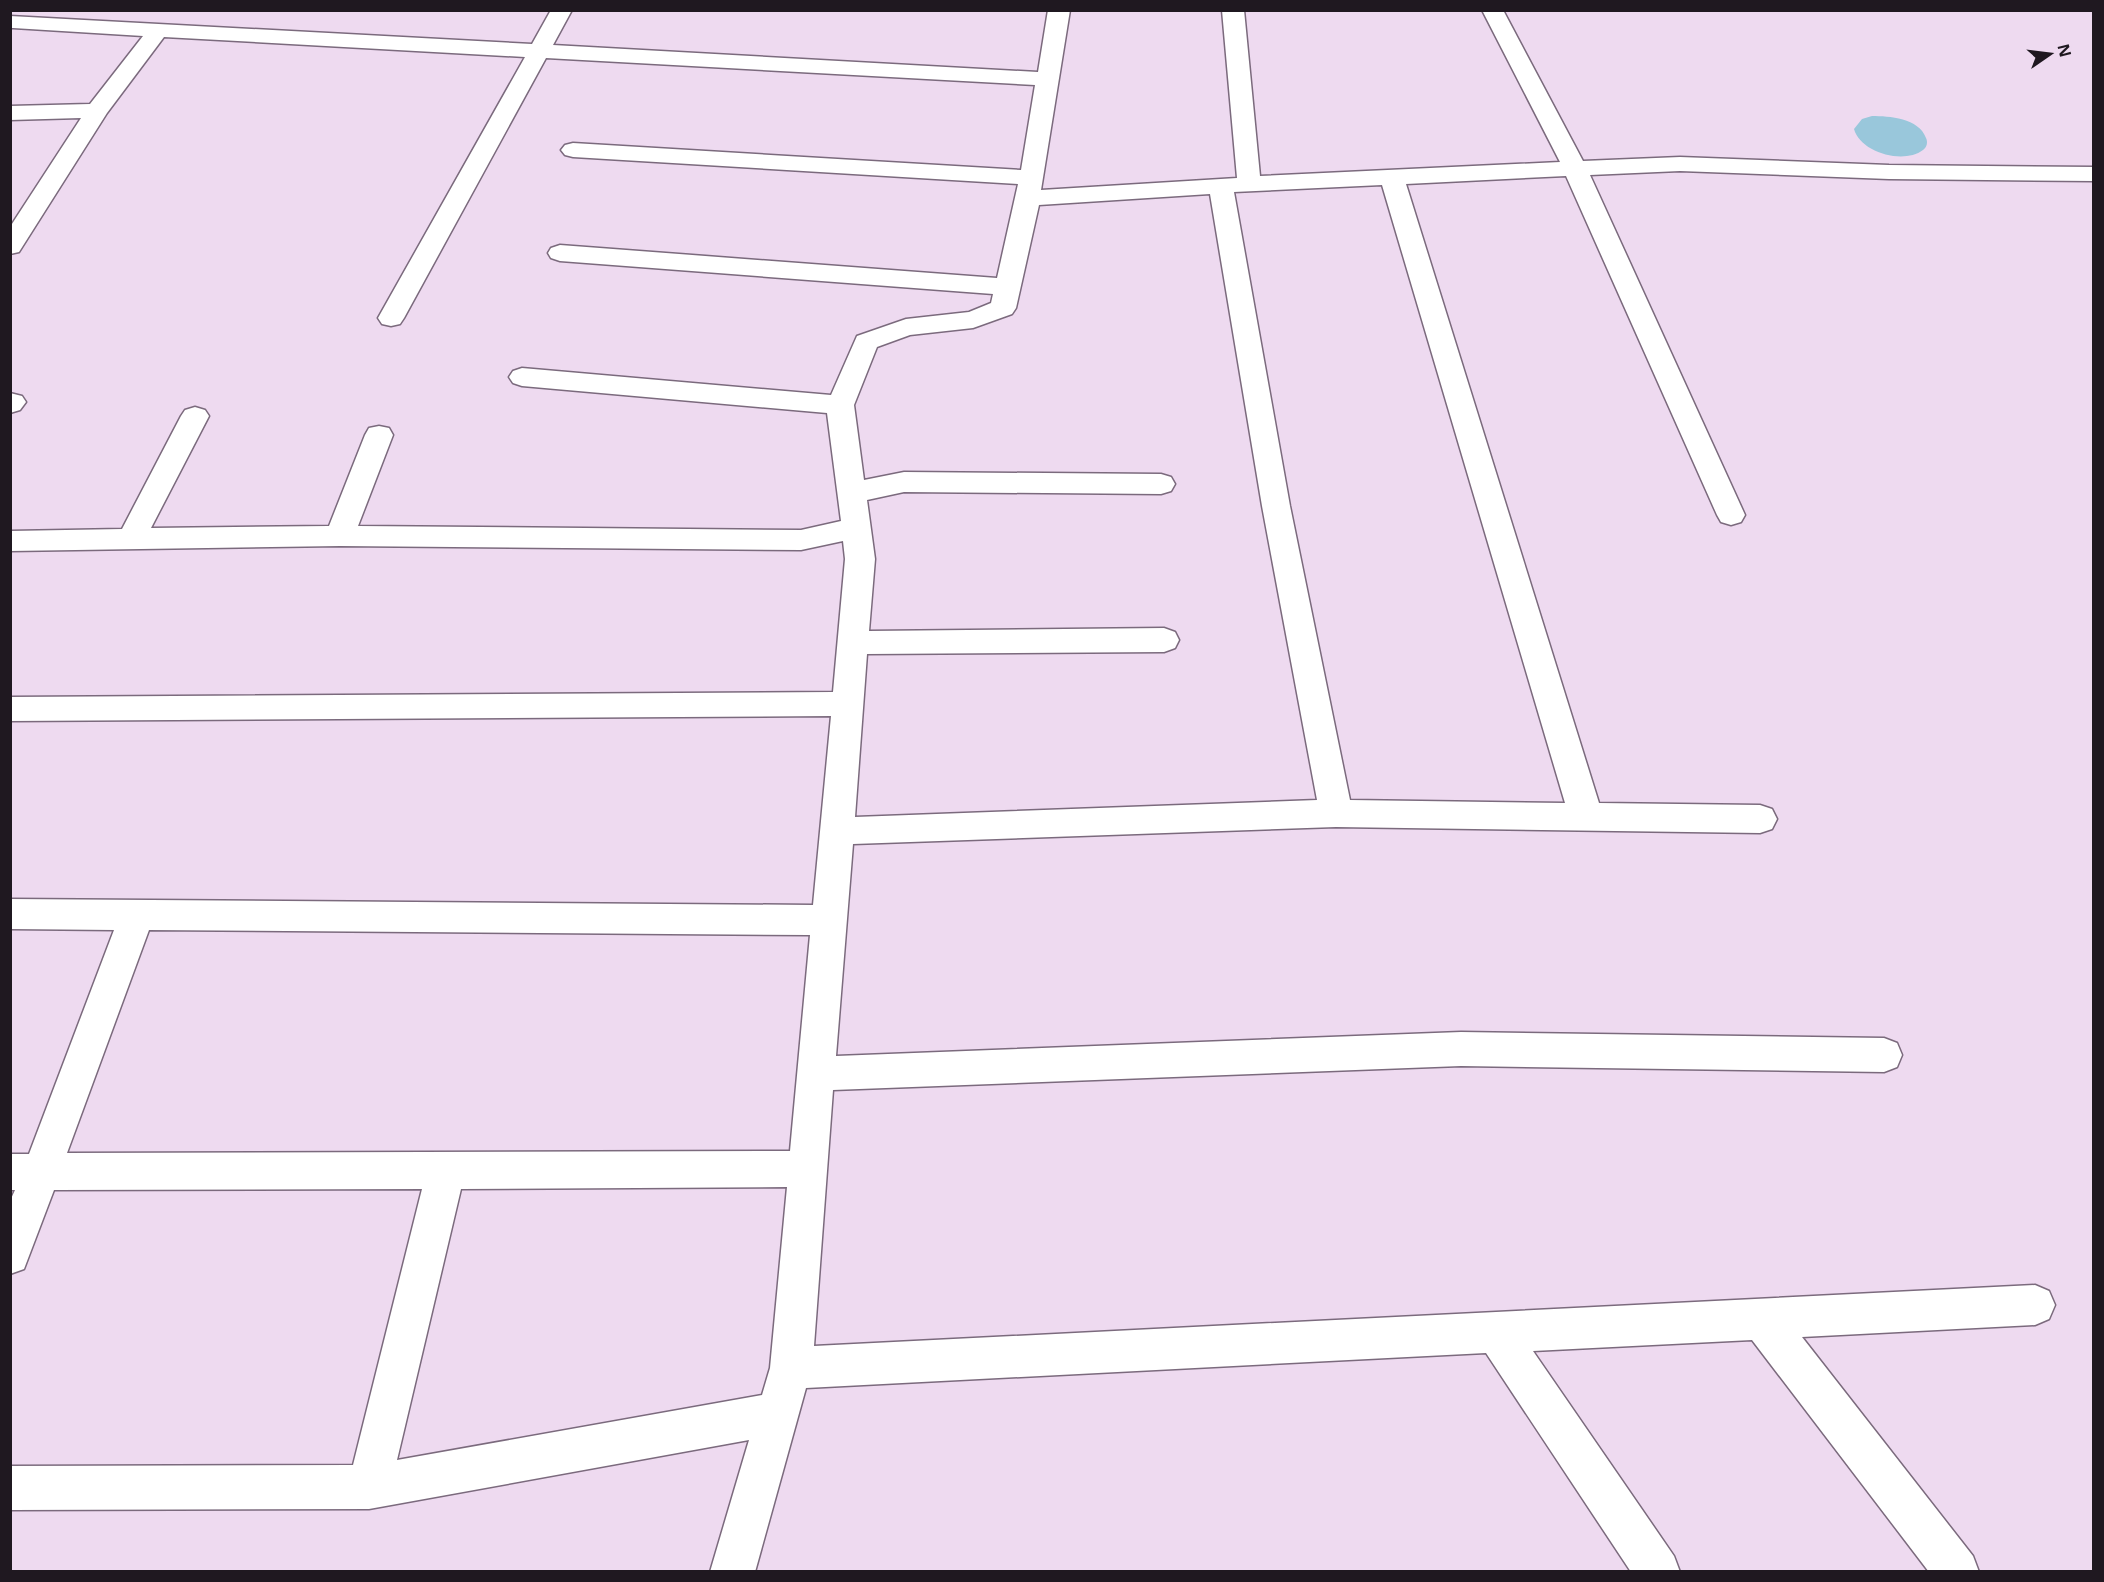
<svg xmlns="http://www.w3.org/2000/svg" width="2104" height="1582" font-family="'Open Sans',sans-serif">
<style>
.water{fill:#99c7db}
.lines{fill:none;stroke-linecap:round;stroke-linejoin:round}
.street-casing{stroke:#7b6a7d;stroke-width:3}
.street{fill:#fff;fill-rule:evenodd}
</style>
<rect width="100%" height="100%" fill="#eedaf0"/>
<path class="water" d="M1872,116C1889,116 1919,118 1926,138C1928,142 1927,147 1923,150C1903,165 1860,152 1854,129L1862,119Z"/>
<g class="lines">
<g class="street-casing">
<path id="street" d="M551,10H572L553,45L1038,72L1048,10H1070L1041,190L1237,178L1222,10H1244L1260,176L1560,162L1482,10H1503L1583,161L1680,157L1889,165L2094,167V181L1889,179L1680,171L1590,175L1745,515L1741,522L1731,525L1721,522L1717,515L1566,176L1406,184L1599,803L1760,805L1772,809L1777,819L1772,829L1760,833L1336,827L853,844L836,1056L1461,1032L1884,1038L1897,1043L1902,1055L1897,1067L1884,1072L1461,1066L833,1090L814,1346L2035,1285L2049,1291L2055,1305L2049,1319L2035,1325L1802,1337L1973,1556L1979,1572H1929L1752,1340L1533,1351L1674,1556L1680,1572H1631L1486,1353L806,1388L755,1572H710L749,1440L369,1509L10,1510V1466L353,1465L422,1189L54,1190L24,1269L10,1274V1201L15,1190H10V1154H29L114,930L10,929V899L813,905L831,716L10,721V697L833,692L845,559L843,541L801,550L340,546L10,551V531L122,529L181,416L185,410L195,407L205,410L209,416L151,528L329,526L365,435L369,428L379,426L389,428L393,435L358,526L801,530L841,521L827,413L522,386L513,383L509,377L513,371L522,368L831,395L857,336L906,319L969,312L991,303L993,294L560,261L551,258L548,253L551,248L560,245L997,278L1018,184L573,157L565,155L561,150L565,145L573,143L1021,170L1035,85L546,58L404,318L400,324L391,326L382,324L378,318L525,57L164,37L107,113L19,252L10,254V227L81,118L10,120V106L90,104L143,36L13,28H10V16L532,44ZM1382,185L1565,803L1350,800L1290,506L1234,192ZM1210,194L1262,506L1317,800L855,817L867,654L1164,652L1175,648L1179,640L1175,632L1164,628L869,631L875,559L867,500L904,492L1161,494L1171,491L1175,484L1171,477L1161,474L904,472L864,480L854,405L877,347L910,335L973,328L1012,314L1016,308L1039,205ZM149,930L810,935L790,1151L67,1153ZM787,1187L770,1368L762,1395L397,1460L461,1189Z
M10,393L22,396L26,402L20,410L10,413Z"/>
</g>
<use href="#street" class="street"/>
</g>
<rect width="2104" height="1582" fill="none" stroke="#1f1820" stroke-width="24"/>
<g transform="translate(2050 54) rotate(76)" stroke="#eedaf0" stroke-width="4.5" paint-order="stroke">
<path d="M0-4.5L10 22L0 15L-10 22Z" fill="#1f1820"/>
<text y="-9" font-size="16" font-weight="bold" text-anchor="middle" fill="#1f1820">N</text>
</g>
</svg>
